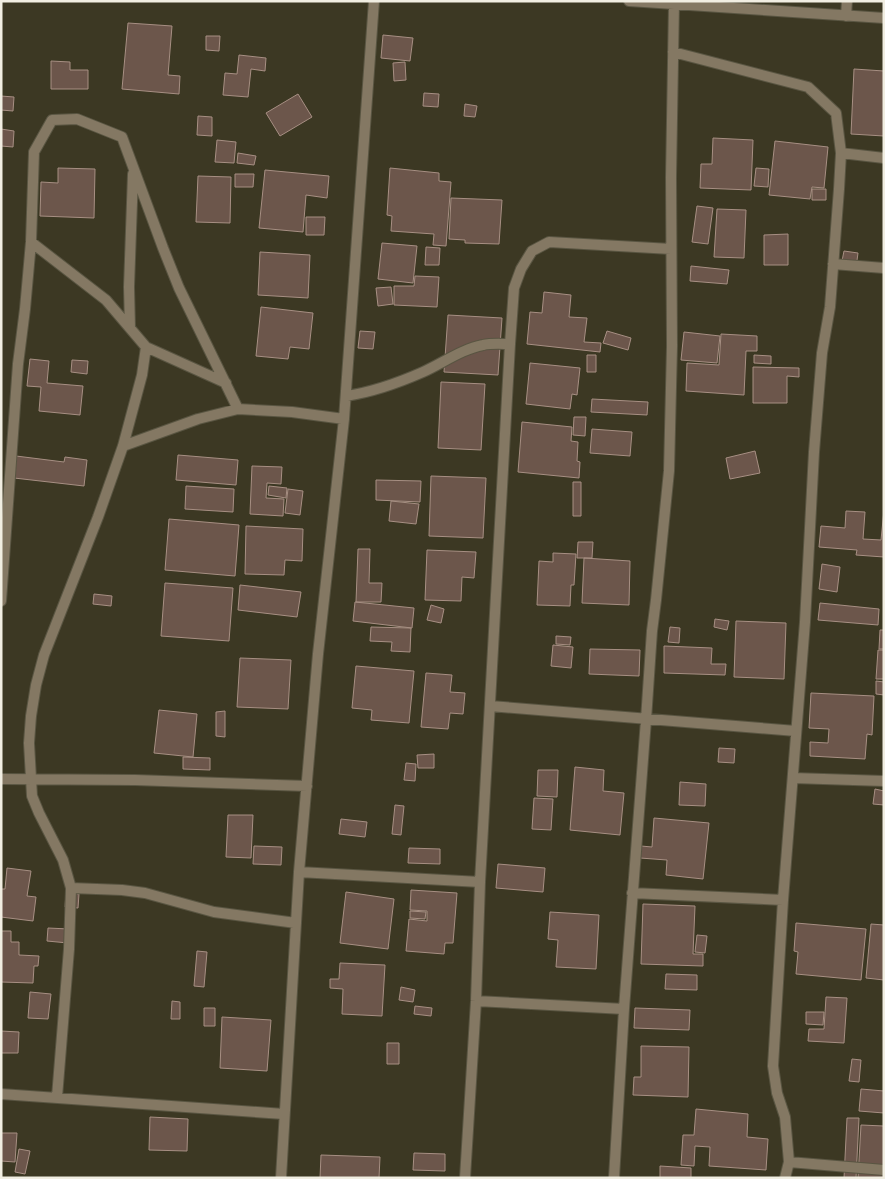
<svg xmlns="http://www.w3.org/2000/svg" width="885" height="1179" font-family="Arial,sans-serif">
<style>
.building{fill:#6c564b;stroke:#a78f83}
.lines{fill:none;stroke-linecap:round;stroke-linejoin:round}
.street-casing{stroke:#595542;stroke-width:12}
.street{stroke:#847863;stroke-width:10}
</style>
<rect width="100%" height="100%" fill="#3c3823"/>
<path class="building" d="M128,23L172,26L168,75L180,76L179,94L122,89Z
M383,35L413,38L410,61L381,58Z
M206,36H220L219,51L206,50Z
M239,55L266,58L265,71L251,69L248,97L223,95L225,73L237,74Z
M51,61L70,62V70H88V89H51Z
M405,62L406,80L394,81L393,63Z
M854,69L884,71V136L851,134Z
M424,93L439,94L438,107L423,106Z
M298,94L312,117L280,136L266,113Z
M1,96L14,97L13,111L1,110Z
M465,104L477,106L475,117L464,116Z
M198,116L212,117V136L197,135Z
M1,129L14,131L13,147L1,146Z
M713,138L753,140L751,190L700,188L701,164H712Z
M217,140L236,142L234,163L215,162Z
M775,141L828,147L824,188L812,187L810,199L769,195Z
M238,153L256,156L254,165L237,163Z
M58,168L95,169L94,218L40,216L41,182L58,183Z
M390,168L439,173V181L451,182L446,246L433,245L434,234L391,231L392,216L387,215Z
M756,168L769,169L768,187L754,186Z
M265,170L329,176L327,198L306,195L303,232L259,228Z
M235,174H254L253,187H235Z
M198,176L231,177L230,223L196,222Z
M812,189H826V200H812Z
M451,198L502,200L499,244L465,243V240L449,239Z
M697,206L713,208L708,244L692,242Z
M717,209L746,210L744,258L714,257Z
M306,217H325L324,235H306Z
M788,234V265H764V235Z
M382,243L417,246L413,283L378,279Z
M426,247L440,248L439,265H425Z
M844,251L858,253L856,268L841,266Z
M260,252L310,255L308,298L258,295Z
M691,266L729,270L727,284L690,281Z
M415,276L439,277L437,307L394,305V286H414Z
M391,287L393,304L378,306L376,288Z
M544,292L571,295L569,317L587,318L584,342L601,343L600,352L527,344L530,312L542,313Z
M261,307L313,313L309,349L290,347L288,359L256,356Z
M448,315L502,318L498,375L444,372Z
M360,331L375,332L373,349L358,348Z
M607,331L631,338L628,350L603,343Z
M684,332L720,336L717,363L681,360Z
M721,334L757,336V351H746L744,395L686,391L687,363L719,365Z
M587,355H596V372H587Z
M754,355L771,356V364L754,363Z
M30,359L49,361L47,383L83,386L80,415L39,411L41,387L27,386Z
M72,360L88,361L87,374L71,372Z
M530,363L580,368L577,395L572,394L570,409L526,404Z
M753,367L799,368V377L787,376V403H753Z
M441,382L485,384L481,450L438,448Z
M592,399L648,402L647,415L591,412Z
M574,417H586L585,436L573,435Z
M522,422L572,427L571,441L578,442L577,461L580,462L579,478L518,472Z
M592,429L632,432L630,456L590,453Z
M755,451L760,473L730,479L726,458Z
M178,455L238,460L236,485L176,480Z
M16,456L64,462L65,457L87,460L84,486L14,478Z
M252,466L282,467L281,484L267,483L266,498L284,499L283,516L250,514Z
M431,476L486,478L483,538L429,536Z
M376,480L421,481L420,502L376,500Z
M573,482H581V516H573Z
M186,486L234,489L233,512L185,509Z
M269,486L287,488L286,498L268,495Z
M288,489L303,491L300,515L285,513Z
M391,501L419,504L416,524L389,521Z
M884,510V557L856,555L857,550L819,547L821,526L845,528L846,511L865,512L863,539L881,540Z
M169,519L239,525L235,576L165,570Z
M246,526L303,529L302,561L285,560L284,575L245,574Z
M578,542H593L592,558H577Z
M358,549H370L369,583H382L381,602H356Z
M427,550L476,552L474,578L462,577L461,601L425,600Z
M553,553L576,554L574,585H571L570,606L537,605L539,561L553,562Z
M584,558L630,561L629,605L582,603Z
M822,564L840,567L837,592L819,589Z
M165,583L233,588L229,641L161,636Z
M240,585L301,592L297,617L238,610Z
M94,594L112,596L111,606L93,604Z
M355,602L414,608L412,628L353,621Z
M820,603L879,609L878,625L818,620Z
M431,605L444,609L441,623L427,620Z
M715,619L729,621L727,630L714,627Z
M736,621L786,623L784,679L734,677Z
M371,627L411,628L410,652L391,651L392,642L370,641Z
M670,627L680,628L679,643L668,642Z
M880,630H884V649H879Z
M556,636L571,637L570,645L556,644Z
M553,645L573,647L571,668L551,666Z
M664,646L712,648L711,664H726L725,675L664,673Z
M590,649L640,650L639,676L589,674Z
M878,650H884V679H876Z
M240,658L291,660L288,709L237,707Z
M356,666L414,671L409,723L371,720L372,710L352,708Z
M426,673L452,675L450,692L465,693L463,714L450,713L448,729L421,727Z
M876,681L884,682V695L876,694Z
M811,693L874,696L872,735L867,734L865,759L810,756V742L828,743L829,729L809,728Z
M159,710L197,714L193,757L154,753Z
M225,711V737L216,736V712Z
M719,748L735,749L734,763L718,762Z
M434,754V768H418L417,755Z
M183,757L210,758V770L183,769Z
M406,763L416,764L415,781L404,780Z
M575,767L604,770L603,791L624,793L620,835L570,830Z
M538,770H558L557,797L537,796Z
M680,782L706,784L705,806L679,805Z
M875,789L884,791V805L873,804Z
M534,798L553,799L551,830L532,829Z
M395,805L404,806L401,835L392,834Z
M228,815H253L251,858L226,857Z
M654,818L709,823L703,879L666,875L667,860L640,858L641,846L652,847Z
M341,819L367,822L365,837L339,834Z
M254,846L282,847L281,865L253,864Z
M409,848L440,849V864L408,863Z
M498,864L545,868L543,892L496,888Z
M7,868L31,871L27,896L36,897L33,921L1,917V889H5Z
M411,890L457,893L453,943H445L444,954L406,951L409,919L427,921V911L410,910Z
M346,892L394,899L388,949L340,943Z
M66,893L79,894L78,908L65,907Z
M643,904L695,906L693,954H703V966L641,964Z
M410,911L426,912L425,919L410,918Z
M550,912L599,915L596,969L556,967L558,940L548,939Z
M796,923L866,929L861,980L796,974L798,952L794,951Z
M871,924L884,925V980L866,978Z
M48,928L69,929L68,943L47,941Z
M1,931H11V942H19V955L39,956L38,966H34L33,983L1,982Z
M697,935L707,936L705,953L695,952Z
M197,951L207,952L204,987L194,986Z
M340,963L385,965L382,1016L342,1014L343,989L330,988V979H339Z
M666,974L697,975V990L665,989Z
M401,987L415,990L413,1002L399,1000Z
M30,992L51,994L48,1019L28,1018Z
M826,997L847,998L844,1043L808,1041L809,1029H824Z
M172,1001L180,1002V1019H171Z
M415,1006L432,1008L431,1016L414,1014Z
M204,1008H215V1026H204Z
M635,1008L690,1010L689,1030L634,1028Z
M806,1012H824L823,1025L806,1024Z
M222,1017L271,1020L267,1071L220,1068Z
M1,1031L19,1032L18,1053H1Z
M387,1043H399V1064H387Z
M641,1046L689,1047L688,1097L633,1095L634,1077H641Z
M852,1059L861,1060L859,1082L849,1081Z
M861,1089L884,1091V1113L859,1111Z
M696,1109L748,1114L747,1137L768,1139L766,1170L709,1166L710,1147L695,1146L694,1166L681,1165L683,1135H694Z
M150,1117L188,1119L187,1151L149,1150Z
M847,1118H859L856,1178H844Z
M861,1125L884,1126V1178H858Z
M1,1133H17L15,1162L1,1161Z
M19,1149L30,1151L25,1174L15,1172Z
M414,1153L445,1154V1171L413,1170Z
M321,1155L380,1157L379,1178H320Z
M660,1166L691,1168V1178H660Z"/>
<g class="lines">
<g class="street-casing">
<path id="street" d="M629,1L884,18
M846,16L847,1
M673,52L808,87L836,113L841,153L839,189L830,307L822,353L814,452L805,622L783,900L773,1066L777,1093L785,1117L789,1162L884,1170
M841,153L884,158
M31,242L106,300L146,347L226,383
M833,264L884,268
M130,328L129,287L133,174
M346,396C373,392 398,383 423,372C443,363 462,349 483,345C492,343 502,344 510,344L514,288L521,269L532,251L549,242L671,249
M123,446L198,419L238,409L292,412L344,419
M1,601L18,364L25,309L31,242L34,152L52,120L77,119L122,137L163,248L179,288L238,409
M490,706L796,731
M793,778L884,781
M1,779L135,780L307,786
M299,872L480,882
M71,888L122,890L145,893L214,912L296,923
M632,893L783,900
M476,1001L624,1009L646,720L652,631L656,600L669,471L672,346L671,177L674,3
M1,1094L284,1114
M57,1097L69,949L71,888L63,860L39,813L32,796L29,743L31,716L36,685L44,655L98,517L123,446L142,375L146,347
M281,1178L299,872L318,654L344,419L374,1
M465,1178L476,1001L480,882L510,344
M614,1178L624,1009
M785,1178L789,1162"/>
</g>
<use href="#street" class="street"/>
</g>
<rect width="885" height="1179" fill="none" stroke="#f1eee2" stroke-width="5"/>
</svg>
